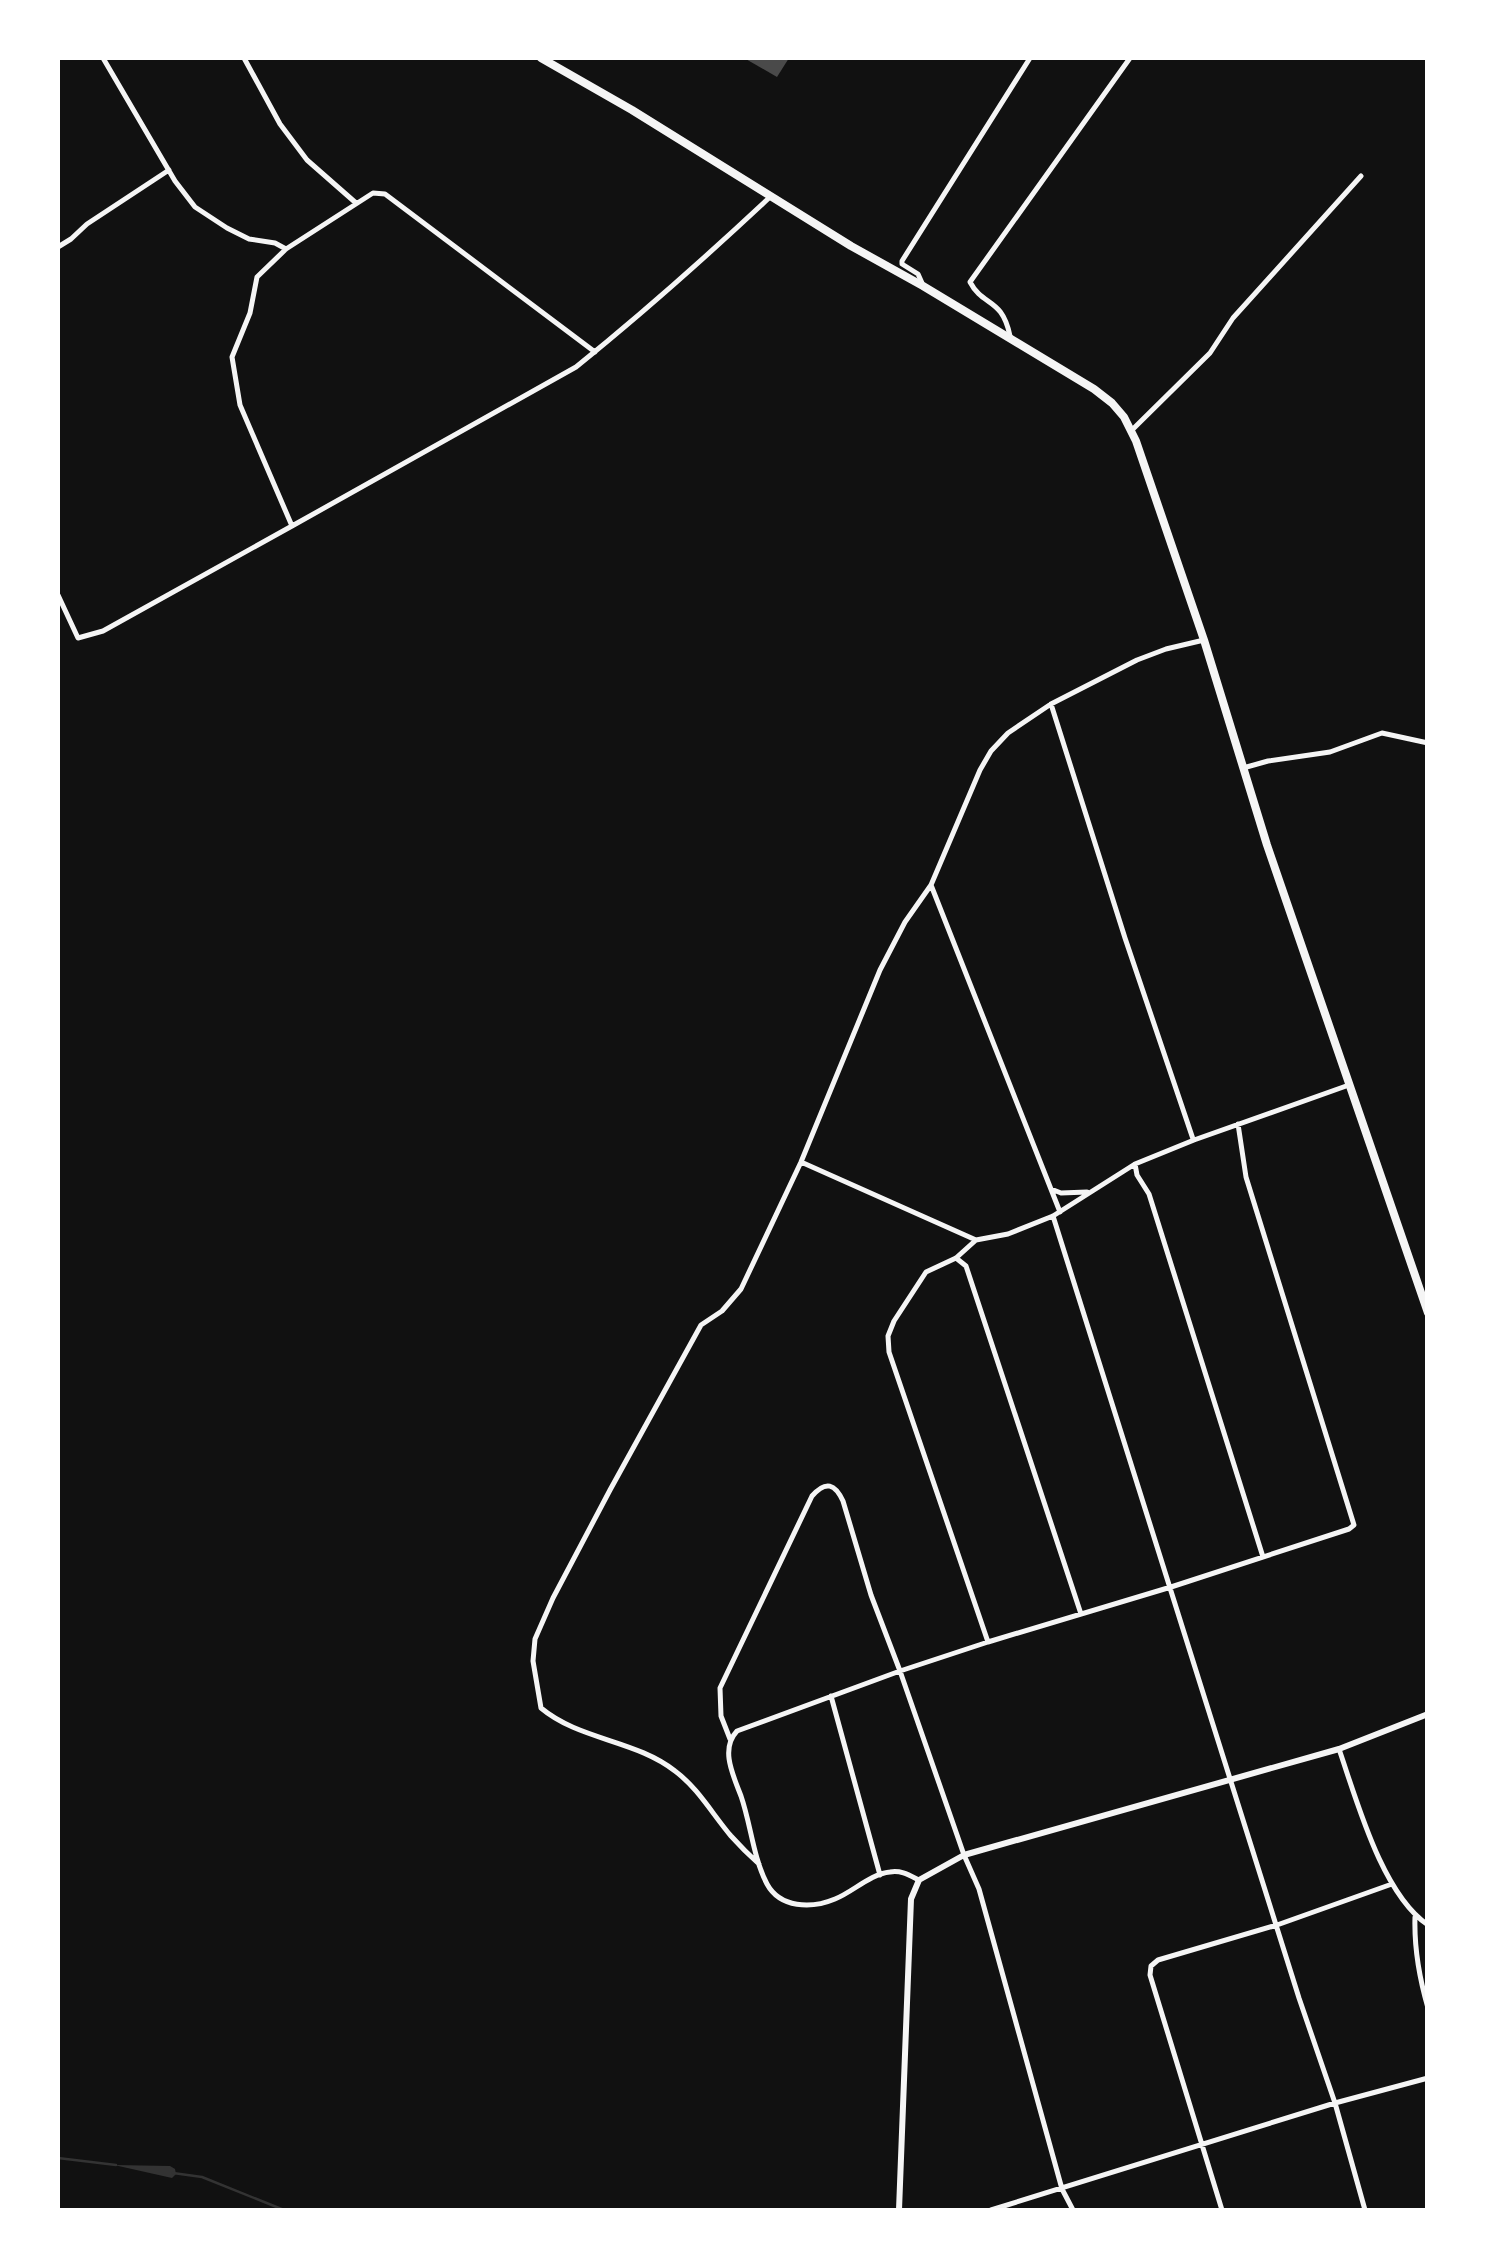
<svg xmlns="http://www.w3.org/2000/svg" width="1485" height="2268" font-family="Barlow,sans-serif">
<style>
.water{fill:#333}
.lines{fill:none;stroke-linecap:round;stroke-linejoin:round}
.stream{stroke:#333;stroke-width:2.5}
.building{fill:#4a4a4a}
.minor{stroke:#f5f5f5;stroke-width:5}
.tertiary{stroke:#f5f5f5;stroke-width:6}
.secondary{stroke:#f5f5f5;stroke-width:8}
</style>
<rect width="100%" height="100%" fill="#111"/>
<path class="water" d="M114,2165L170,2166L175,2169L176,2174L172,2178Z"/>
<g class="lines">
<path class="stream" d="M58,2158L116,2165
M173,2173L202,2177L284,2210"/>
</g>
<path class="building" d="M744,58H789L777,77Z"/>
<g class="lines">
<path class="minor" d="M103,58L175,181L195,207L227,228L249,239L275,243L286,249
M244,58L280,124L307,160L356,203
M58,247L71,239L87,224L169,170
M922,283L918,274L902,264V261L1030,58
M1010,336C1002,297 983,307 970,282L1130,58
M595,352L385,194L373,193L286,249L257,277L250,313L232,357L240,405L292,526L576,367C643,313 707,256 770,197
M1132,430L1210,353L1233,318L1361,176
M58,595L78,638L103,631L292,526
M1051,704L1125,938L1193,1139
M1243,768L1268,761L1330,752L1382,733L1428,743
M931,885L1060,1212
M801,1162L976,1240
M1135,1164L1137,1175L1149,1194L1263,1557
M1051,1189L1061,1193L1087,1192
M1053,1216L1299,1998L1335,2103L1365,2210
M956,1258L966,1266L1081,1614
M988,1642L889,1352L888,1336L894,1321L926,1272L956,1258L976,1240L1008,1234L1053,1216L1135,1164L1194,1140L1349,1085
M831,1696L880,1875
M730,1739L721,1716L720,1688L812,1496C826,1480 835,1484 843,1501L871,1595L900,1671L964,1855L979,1889L1062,2189L1073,2210
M1339,1749C1357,1801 1382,1894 1428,1925
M759,1864C749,1855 740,1846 731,1836C713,1815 698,1788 675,1771C636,1740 579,1740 541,1708L533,1661L535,1639L553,1598L610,1490L701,1325L722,1311L741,1289L801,1162L880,970L905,922L931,885L980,770L991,751L1008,733L1051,704L1137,660L1166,649L1204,640
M919,1880C909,1875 901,1870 890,1872C870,1874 853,1892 835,1899C811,1909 780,1908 767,1884C753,1857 751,1825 741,1796C733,1775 720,1749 737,1731L900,1671L988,1642L1171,1587L1349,1529L1354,1525L1246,1177L1238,1124
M1415,1917C1414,1949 1419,1977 1428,2008
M991,2210L1335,2103L1428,2078
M1222,2210L1150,1975L1151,1966L1158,1960L1277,1925L1392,1884"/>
<path class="tertiary" d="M899,2210L911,1899L919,1880L964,1855L1339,1749L1428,1714"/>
<path class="secondary" d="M541,58L632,110L851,246L923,286L1094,389L1112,403L1124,417L1136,441L1204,640L1267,845L1428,1313"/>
</g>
<rect width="1485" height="2268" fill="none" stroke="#ffffff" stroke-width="120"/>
</svg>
